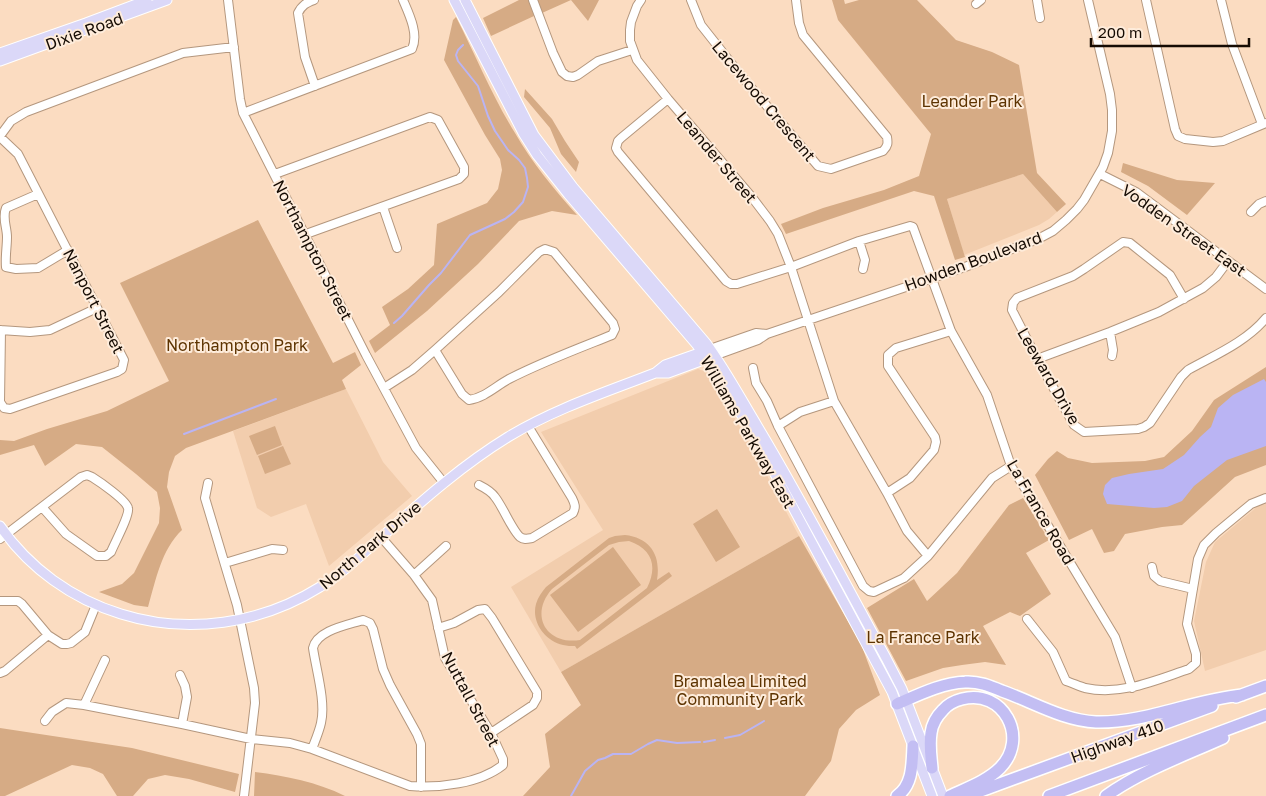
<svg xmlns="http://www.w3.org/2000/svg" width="1266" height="796" font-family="'Golos Text',sans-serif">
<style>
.built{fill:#f2cdad}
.green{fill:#d6ab85;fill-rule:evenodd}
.water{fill:#bab4f3}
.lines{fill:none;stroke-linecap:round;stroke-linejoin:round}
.stream{stroke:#bab4f3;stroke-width:2}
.minor-casing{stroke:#b4977e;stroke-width:10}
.major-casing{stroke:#fff;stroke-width:11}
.highway-casing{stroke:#fff;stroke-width:14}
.minor{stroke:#fff;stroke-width:8}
.major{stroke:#dbd8f8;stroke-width:9}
.highway{stroke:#c3bef3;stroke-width:11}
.labels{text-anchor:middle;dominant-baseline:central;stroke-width:4;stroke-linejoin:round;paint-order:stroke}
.street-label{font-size:16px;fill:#150b03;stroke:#feecdb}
.park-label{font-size:16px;fill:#5d3300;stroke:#feecdb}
</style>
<rect width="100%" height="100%" fill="#fbdcc1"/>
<path class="built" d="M1023,174L1057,212L1049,219L1039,225L964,255L947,199Z
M698,369L707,372L752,447L799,536L561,672L511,587L603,530L541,432Z
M346,389L383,462L412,496L329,566L306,504L271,517L257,508L233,431Z
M1266,504V650L1205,671L1194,621L1206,562L1215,542L1258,506Z"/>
<path class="green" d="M519,0H529L534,16L491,36L483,18Z
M537,0H599L588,21L571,0L542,13Z
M832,0H844L845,4L859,0H917L956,40L992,52L1019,65L1037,173L1066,204L1057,212L1023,174L947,199L965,257L955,260L934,196L914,191L786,234L781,224L823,208L884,190L919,176L931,134L838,20Z
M456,17C476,56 492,96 515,133C532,163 554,189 577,215L552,211L519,221L478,264L427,311L375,353L369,341L390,325L382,307L408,289L434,265L437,224L487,203L498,189L502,170L500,159L485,135L444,60L453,20Z
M525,89L552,119L565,141L579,162L576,172L561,154L550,128L524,97Z
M1123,163L1177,180L1215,183L1187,215L1148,186L1121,172Z
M258,220L333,363L355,352L361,365L342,380L346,389L186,448L175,456L169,472L167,487L182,530C161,550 156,580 148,607L134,605L99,592L122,584L134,573L159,523L160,508L157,492L136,474L102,447L76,444L45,466L34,445L0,455V440L14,441L47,429L107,411L169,381L120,283Z
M1266,367V465L1235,477L1182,525L1162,527L1125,534L1114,551L1104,553L1092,529L1069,540L1035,475L1048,459L1057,451L1068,458L1092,463L1145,461L1164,457L1192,431L1214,400Z
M275,426L282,445L257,455L249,436Z
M283,446L291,464L265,474L258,456Z
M1023,498L1049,540L1026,553L1051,594L1020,616L1010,612L983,626L1006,665L985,662L962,665L943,668L906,681L867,608L914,579L927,601L957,573L1009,505Z
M717,509L740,547L716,562L693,524Z
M625,535C651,538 661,556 657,580L669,572L672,576L577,649L575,646C571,646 567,646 563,645C545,641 531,622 536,604C538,597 542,592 546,587L609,538L615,536ZM629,541C652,549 658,566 647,588L580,640C546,645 529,615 552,589L609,545L619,542Z
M799,536L861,644L880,695L856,710L839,729L831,761L805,796H523L550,767L545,734L581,705L561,672Z
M613,547L641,585L578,632L550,595Z
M0,728L132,748L239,774L235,792L189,779L165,775L148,779L133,796H117L103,774L90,768L72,765L5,796H0Z
M255,772C286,776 317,782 345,796H254Z"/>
<path class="water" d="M1264,379L1266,382V446L1227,460L1194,486L1182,501L1167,507L1154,508L1107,504L1103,494L1105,485L1112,478L1129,474L1163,469L1184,455L1200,437L1211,427L1218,408L1233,395Z"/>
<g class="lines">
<path class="stream" d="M394,323L402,316L429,285L441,273L470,235L505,219L514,212L523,202L528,187L527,178L525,168L519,160L508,150L495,131L488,116L478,86L458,61L456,55L458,50L463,45
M184,434L276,399
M725,738L740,735L764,721
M704,742L715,740
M571,796L585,771L598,760L605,758L613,754H631L648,744L657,740L677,743L700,742"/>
<g class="minor-casing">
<path id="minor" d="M228,0L240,99L243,113L366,355L416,448L444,483
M314,0C306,3 302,5 298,13L305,57L315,86
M533,0L553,53L562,72L567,76L573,77L578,75L598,61L632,50
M641,0L637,6L631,22L630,30V41L637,60L668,99L751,196L770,221L778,234L791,267L834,401L887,493L907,531L928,556
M691,0L701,25L743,78L818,166L831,169L883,151C888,146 888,143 887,137L803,35L799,23L796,0
M1037,0L1040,18
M1146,0L1175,129L1178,136L1185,139L1213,142L1223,141L1266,123
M1221,0L1232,44L1262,124
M976,4L981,0
M668,99L621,138L618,141L616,148L618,152L726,281L731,284H737L791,267L859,241L910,226L913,227L951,331L987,395L1011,466L1039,511L1115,637L1132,688
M243,113L412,49C419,34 409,14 403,0
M0,136L11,121L26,112L183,53L234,47
M0,137L18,154L124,360L122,369L117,372L10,409L4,408L0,402L1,330
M275,174L430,117L438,120L464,167V174L459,179L306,234
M1100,174L1136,192L1266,289
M38,194L6,208C2,218 7,227 7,237C7,247 5,257 6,267L16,269L38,268L68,250
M383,207L397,248
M1251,212L1259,204L1266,201
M859,241L865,260L863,269
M1184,299L1170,275L1130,243L1123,242L1084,269L1073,276L1017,298L1013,303L1012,310L1033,351L1074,425L1084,432L1138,429L1144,427L1150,423L1181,377L1188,370C1215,355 1246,342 1266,318
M0,330L30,332L50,330L97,308
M1110,332L1113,350L1112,356
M707,350L756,333L767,334
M711,357L758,340L767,334L965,267L1038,239L1053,231L1066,220L1077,209L1084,200L1103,167L1108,153L1112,131V110L1110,94L1088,0
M1037,359L1110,332L1159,312L1203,288L1216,277L1228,261
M753,368L756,383L767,401L778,426L863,586L869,591L874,592L904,578L928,556L992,478L1011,466
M384,388L412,370L435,350L499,292L539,252L545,249L554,252L613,323L615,329L612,335C577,349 542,362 509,379C496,386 484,398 469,400L462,394L435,350
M778,426L800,412L834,401
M208,483L205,498L237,605L254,688L255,703L244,796
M479,485C485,488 491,491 495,497C503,507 512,530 520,537C524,540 527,539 532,538L573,513C576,507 575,504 572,498L528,426
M887,493L910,478L934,450L936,442L935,437L888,366V355L896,348L951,331
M0,539L81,477L87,475L92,477C100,482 126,500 128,508C130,515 114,544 111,552L106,556H97L66,534L42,507
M225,563L272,549L283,550
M1152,567L1154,576L1160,581L1193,589
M414,575L446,546
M0,601H18L22,604L48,635L62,644H67L71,643L85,632L96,605
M1027,619L1053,652L1066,681C1072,683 1079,686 1085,688C1121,696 1156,680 1189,669L1196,663V654L1187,624L1198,559L1204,545L1216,533L1251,504L1266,498
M438,628L454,623L478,610L485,609L492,618L537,692V698L533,705L491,733
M0,673L5,671L48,635
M180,675L185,686L187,697L182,724
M84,705L105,660
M45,721L52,712L66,703L84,705L182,724L251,739L290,743L312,749L410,786C439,788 479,784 503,765V759L491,733L445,658L432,600L414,575L381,537
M312,749C315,741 319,732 321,723C326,702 316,669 313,648C317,630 348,625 363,620L370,623L373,629L383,669L390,685L417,734L421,744V787"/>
</g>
<g class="major-casing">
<path id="major" d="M454,0L523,133L537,155L568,194L697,345L753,433L892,692L932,796
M465,0L534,135L573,187L706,343C725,369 741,399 758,427C803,502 844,581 886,658L902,689L943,796
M0,53L86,23L147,0
M0,61L167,0
M655,373H668L706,359
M0,526C29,568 72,599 121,614C188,635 261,624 320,587C344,573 364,552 385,534C424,499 464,464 508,437C554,409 606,392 655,373L665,365L702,352"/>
</g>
<g class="highway-casing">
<path id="highway" d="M1236,697L1266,686
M897,704C918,695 942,683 965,682C978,681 990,686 1002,691C1031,701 1064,721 1096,722C1146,723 1192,700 1242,695
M932,768C931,757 929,745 931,733C932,725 937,716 943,710C948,704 954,701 962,699C1003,688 1030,738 1000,768C987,781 967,788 950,796
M897,796C913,785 912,764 913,746
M967,796L1212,706
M1049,796L1266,715
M1106,796C1141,771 1183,756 1223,738"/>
</g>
<use href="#minor" class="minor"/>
<use href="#major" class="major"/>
<use href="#highway" class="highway"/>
</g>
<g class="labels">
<g class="street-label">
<text transform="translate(84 31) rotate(-20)">Dixie Road</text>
<text transform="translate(764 101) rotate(50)">Lacewood Crescent</text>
<text transform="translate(717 157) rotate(50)">Leander Street</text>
<text transform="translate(1184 230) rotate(35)">Vodden Street East</text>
<text transform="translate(313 250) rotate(63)">Northampton Street</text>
<text transform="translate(973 261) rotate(-20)">Howden Boulevard</text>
<text transform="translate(94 301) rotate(63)">Nanport Street</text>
<text transform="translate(1049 376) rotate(60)">Leeward Drive</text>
<text transform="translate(748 432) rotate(60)">Williams Parkway East</text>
<text transform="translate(1041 512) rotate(60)">La France Road</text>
<text transform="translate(370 545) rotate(-40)">North Park Drive</text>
<text transform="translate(471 699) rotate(62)">Nuttall Street</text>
<text transform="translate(1117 741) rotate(-20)">Highway 410</text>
</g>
<g class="park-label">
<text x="972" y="101">Leander Park</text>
<text x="237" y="345">Northampton Park</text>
<text x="923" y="637">La France Park</text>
<text x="740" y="681">Bramalea Limited<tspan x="740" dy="18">Community Park</tspan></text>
</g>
</g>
<path d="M1091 38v8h158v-8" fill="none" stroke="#150b03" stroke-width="2.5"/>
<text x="1098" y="38" font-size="15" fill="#150b03" stroke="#feecdb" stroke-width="4" paint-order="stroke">200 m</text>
</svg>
